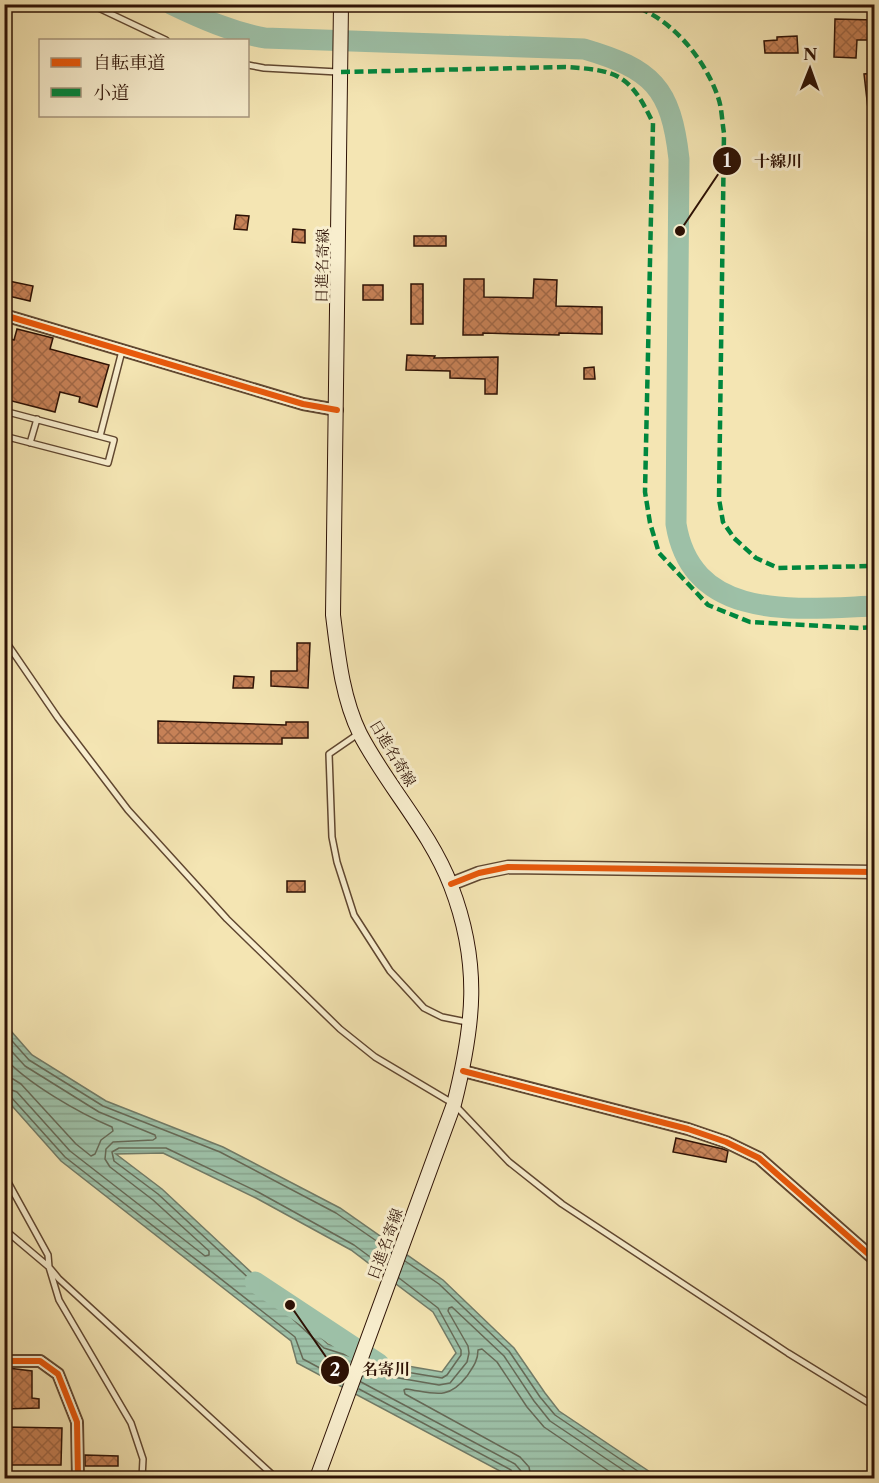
<svg xmlns="http://www.w3.org/2000/svg" width="879" height="1483" font-family="'Libre Caslon Text','Noto Serif JP',serif">
<style>
.water{fill:url(#water-rules);stroke:#717a66;stroke-width:1.5;fill-rule:evenodd}
.lines{fill:none;stroke-linecap:round;stroke-linejoin:round}
.shore{stroke:#666956;stroke-width:1.5}
.river{stroke:#9dc0a7;stroke-width:21}
.building{fill:url(#building-cross-hatch);stroke:#2e1205;stroke-width:1.5}
.service-casing{stroke:#604730;stroke-width:8}
.minor-casing{stroke:#604730;stroke-width:14}
.tertiary-casing{stroke:#604730;stroke-width:15}
.secondary-casing{stroke:#2e1205;stroke-width:16}
.service{stroke:#f8eece;stroke-width:5}
.minor{stroke:#f8eece;stroke-width:10}
.tertiary{stroke:#f8eece;stroke-width:12}
.secondary{stroke:#f8eece;stroke-width:14}
.quiet{stroke:#00873e;stroke-width:4.5;stroke-dasharray:9 4.5;stroke-linecap:butt}
.cycleway-casing{stroke:#f8eece;stroke-width:10}
.cycleway{stroke:#e8590c;stroke-width:6}
.labels{text-anchor:middle;dominant-baseline:central;stroke-width:6;stroke-linejoin:round;paint-order:stroke}
.street-label{font-size:15px;fill:#2e1205;stroke:#f8eece}
.leader{fill:none;stroke:#2e1205;stroke-width:2}
.callout-dot{fill:#2e1205;stroke:#f8eece;stroke-width:2}
.mark-label{font-size:18px;text-anchor:middle;font-weight:bold;fill:#fff}
.callout-label{font-size:16px;text-anchor:middle;font-weight:bold;fill:#2e1205;stroke:#f8eece;stroke-width:6;stroke-linejoin:round;paint-order:stroke}
</style>
<defs>
<pattern id="water-rules" width="6" height="5" patternUnits="userSpaceOnUse" patternTransform="scale(1.5)"><rect width="6" height="5" fill="#9dc0a7"/><path d="M0 2.5h6" fill="none" stroke="#88a48e"/></pattern>
<pattern id="building-cross-hatch" width="8" height="8" patternUnits="userSpaceOnUse" patternTransform="scale(1.5)"><rect width="8" height="8" fill="#c68157"/><path d="M0 0l8 8M0 8l8-8" fill="none" stroke="#a16846"/></pattern>
</defs>
<rect width="100%" height="100%" fill="#f4e5b3"/>
<filter id="stains"><feTurbulence type="fractalNoise" baseFrequency=".00333" numOctaves="4"/><feColorMatrix values="0 0 0 0 .2 0 0 0 0 .09 0 0 0 0 .02 0 0 0 .5 -.17"/></filter>
<radialGradient id="worn" r=".72"><stop offset=".6" stop-color="#630" stop-opacity="0"/><stop offset="1" stop-color="#630" stop-opacity=".3"/></radialGradient>
<path class="water" d="M4,1023L32,1055L106,1101L223,1147L340,1208L443,1280L514,1348L545,1393L559,1411L659,1478H513L297,1363L291,1341L61,1161L5,1098ZM163,1153L256,1198L351,1250L433,1312L456,1353L442,1372L396,1364L328,1344L162,1189L116,1154Z"/>
<g class="lines">
<path class="shore" d="M4,1032L29,1060L103,1106L220,1152L336,1213L391,1251
M4,1043L25,1066L99,1112L155,1135L156,1138L153,1140L113,1142L106,1149L105,1159L110,1167L153,1200L209,1251V1255L205,1256L70,1151L17,1092L4,1087
M4,1057C26,1083 81,1114 112,1127L113,1131L101,1140L95,1154L91,1156L76,1144L21,1084L13,1079L4,1078
M4,1095L11,1097L65,1157L295,1337L303,1359L344,1381
M405,1261L439,1284L509,1351L540,1397L555,1415L648,1478
M352,1357L324,1348L158,1194L114,1161L112,1152L119,1148H166L258,1192L354,1245L385,1268
M368,1362L394,1370L442,1378L447,1375L461,1355V1350L438,1308L399,1278
M366,1369L393,1377L439,1385L450,1383L467,1362L469,1353L468,1346L448,1311L449,1308L452,1307L504,1356L534,1401L550,1421L635,1478
M361,1382L515,1464L521,1471L522,1478
M359,1389L511,1470L515,1478
M531,1478L529,1467L520,1457L405,1394L404,1390L406,1389C434,1393 448,1401 467,1376C473,1367 478,1361 478,1350L482,1349L497,1362L527,1407L544,1427L619,1478"/>
<path class="river" d="M171,4C202,19 232,32 265,38L584,49C652,69 671,87 679,159L676,524C692,623 799,609 874,606
M255,1282L379,1364"/>
</g>
<path class="building" d="M835,19L874,20V40H857L856,58L834,57Z
M797,36L798,53H765L764,41L777,40V37Z
M874,73V108L868,109L864,74Z
M236,215L249,216L247,230L234,229Z
M293,229L305,230V243L292,242Z
M414,236H446V246H414Z
M464,279H484V297L533,298L534,279L557,280L556,306L602,307V334L559,333V335L483,333V335H463Z
M4,280L33,286L30,301L4,295Z
M411,284H423V324H411Z
M363,285H383V300H363Z
M17,329L53,338L50,349L109,365L97,407L79,402L80,397L60,392L55,412L4,399V337L14,340Z
M407,355L435,356L434,358L498,357L497,394H485V379L450,378V371L406,370Z
M594,367L595,379H584V368Z
M297,643H310L308,688L271,686V671H297Z
M234,676L254,677L253,688H233Z
M158,721L286,725V722H308V738H282V744L158,743Z
M287,881H305V892H287Z
M676,1138L723,1149L728,1151L726,1162L673,1152Z
M8,1368L32,1371V1398L39,1399V1408L4,1409V1371H8Z
M4,1427L62,1428L61,1465H4Z
M85,1455L118,1456V1466H85Z"/>
<g class="lines">
<g class="service-casing">
<path id="service" d="M90,4L166,40
M248,65L264,68L338,72
M4,411L114,440L108,463L4,436
M100,436L122,351
M30,443L37,419
M4,639L58,718L128,810L227,919L340,1029L375,1057L454,1104L509,1162L562,1204L788,1353L874,1406
M358,734L329,754L332,837L337,862L354,915L390,971L424,1008L442,1017L467,1022
M4,1175L48,1255L49,1267L59,1300L131,1423L143,1459L142,1478
M4,1229L49,1267L59,1279L276,1478"/>
</g>
<g class="minor-casing">
<path id="minor" d="M4,315L303,404L337,410
M463,1071L688,1129L726,1142L759,1158L874,1259
M4,1361H40L58,1374L77,1422L78,1478"/>
</g>
<g class="tertiary-casing">
<path id="tertiary" d="M451,884L479,873L508,867L874,872"/>
</g>
<g class="secondary-casing">
<path id="secondary" d="M317,1478L454,1104C474,1025 481,964 451,886C430,831 387,786 360,734C342,697 338,655 333,615L341,4"/>
</g>
<use href="#service" class="service"/>
<use href="#minor" class="minor"/>
<use href="#tertiary" class="tertiary"/>
<use href="#secondary" class="secondary"/>
<path class="quiet" d="M627,4C669,15 704,57 718,97C722,108 722,122 724,133L719,499L723,522L734,538L756,558L778,568L874,566
M341,72L565,67C617,70 630,74 653,123L645,492L650,523L659,553L708,605L750,622L859,628L874,627"/>
<g class="cycleway-casing">
<path id="cycleway" d="M4,315L303,404L337,410
M451,884L479,873L508,867L874,872
M463,1071L688,1129L726,1142L759,1158L874,1259
M4,1361H40L58,1374L77,1422L78,1478"/>
</g>
<use href="#cycleway" class="cycleway"/>
</g>
<g class="labels">
<g class="street-label">
<text transform="translate(322 266) rotate(-89)">日進名寄線</text>
<text transform="translate(393 753) rotate(59)">日進名寄線</text>
<text transform="translate(385 1244) rotate(-70)">日進名寄線</text>
</g>
</g>
<path class="leader" d="M680 231L727 161M290 1305L335 1370"/>
<g class="callout-dot">
<circle cx="680" cy="231" r="6"/>
<circle cx="290" cy="1305" r="6"/>
<circle cx="727" cy="161" r="15"/>
<circle cx="335" cy="1370" r="15"/>
</g>
<g class="mark-label">
<text x="727" y="167">1</text>
<text x="335" y="1376">2</text>
</g>
<g class="callout-label">
<text x="778" y="167">十線川</text>
<text x="386" y="1375">名寄川</text>
</g>
<rect width="879" height="1483" fill="none" stroke="#f4e5b3" stroke-width="24"/>
<rect x="6" y="6" width="867" height="1471" fill="none" stroke="#2e1205" stroke-width="3"/>
<rect x="12" y="12" width="855" height="1459" fill="none" stroke="#2e1205" stroke-width="1.5"/>
<rect x="39" y="39" width="210" height="78" fill="#f8eece" stroke="#a7967e" stroke-width="1.5"/>
<rect x="51" y="58" width="30" height="9" fill="#e8590c" stroke="#a7967e" stroke-width="1.5"/>
<text x="93" y="69" font-size="18" fill="#2e1205">自転車道</text>
<rect x="51" y="88" width="30" height="9" fill="#00873e" stroke="#a7967e" stroke-width="1.5"/>
<text x="93" y="99" font-size="18" fill="#2e1205">小道</text>
<g transform="translate(810 69) rotate(1)" stroke="#f8eece" stroke-width="4.5" paint-order="stroke">
<path d="M0-4.5L10 22L0 15L-10 22Z" fill="#2e1205"/>
<text y="-9" font-size="16" font-weight="bold" text-anchor="middle" fill="#2e1205">N</text>
</g>
<rect width="100%" height="100%" filter="url(#stains)"/>
<rect width="100%" height="100%" fill="url(#worn)"/>
</svg>
